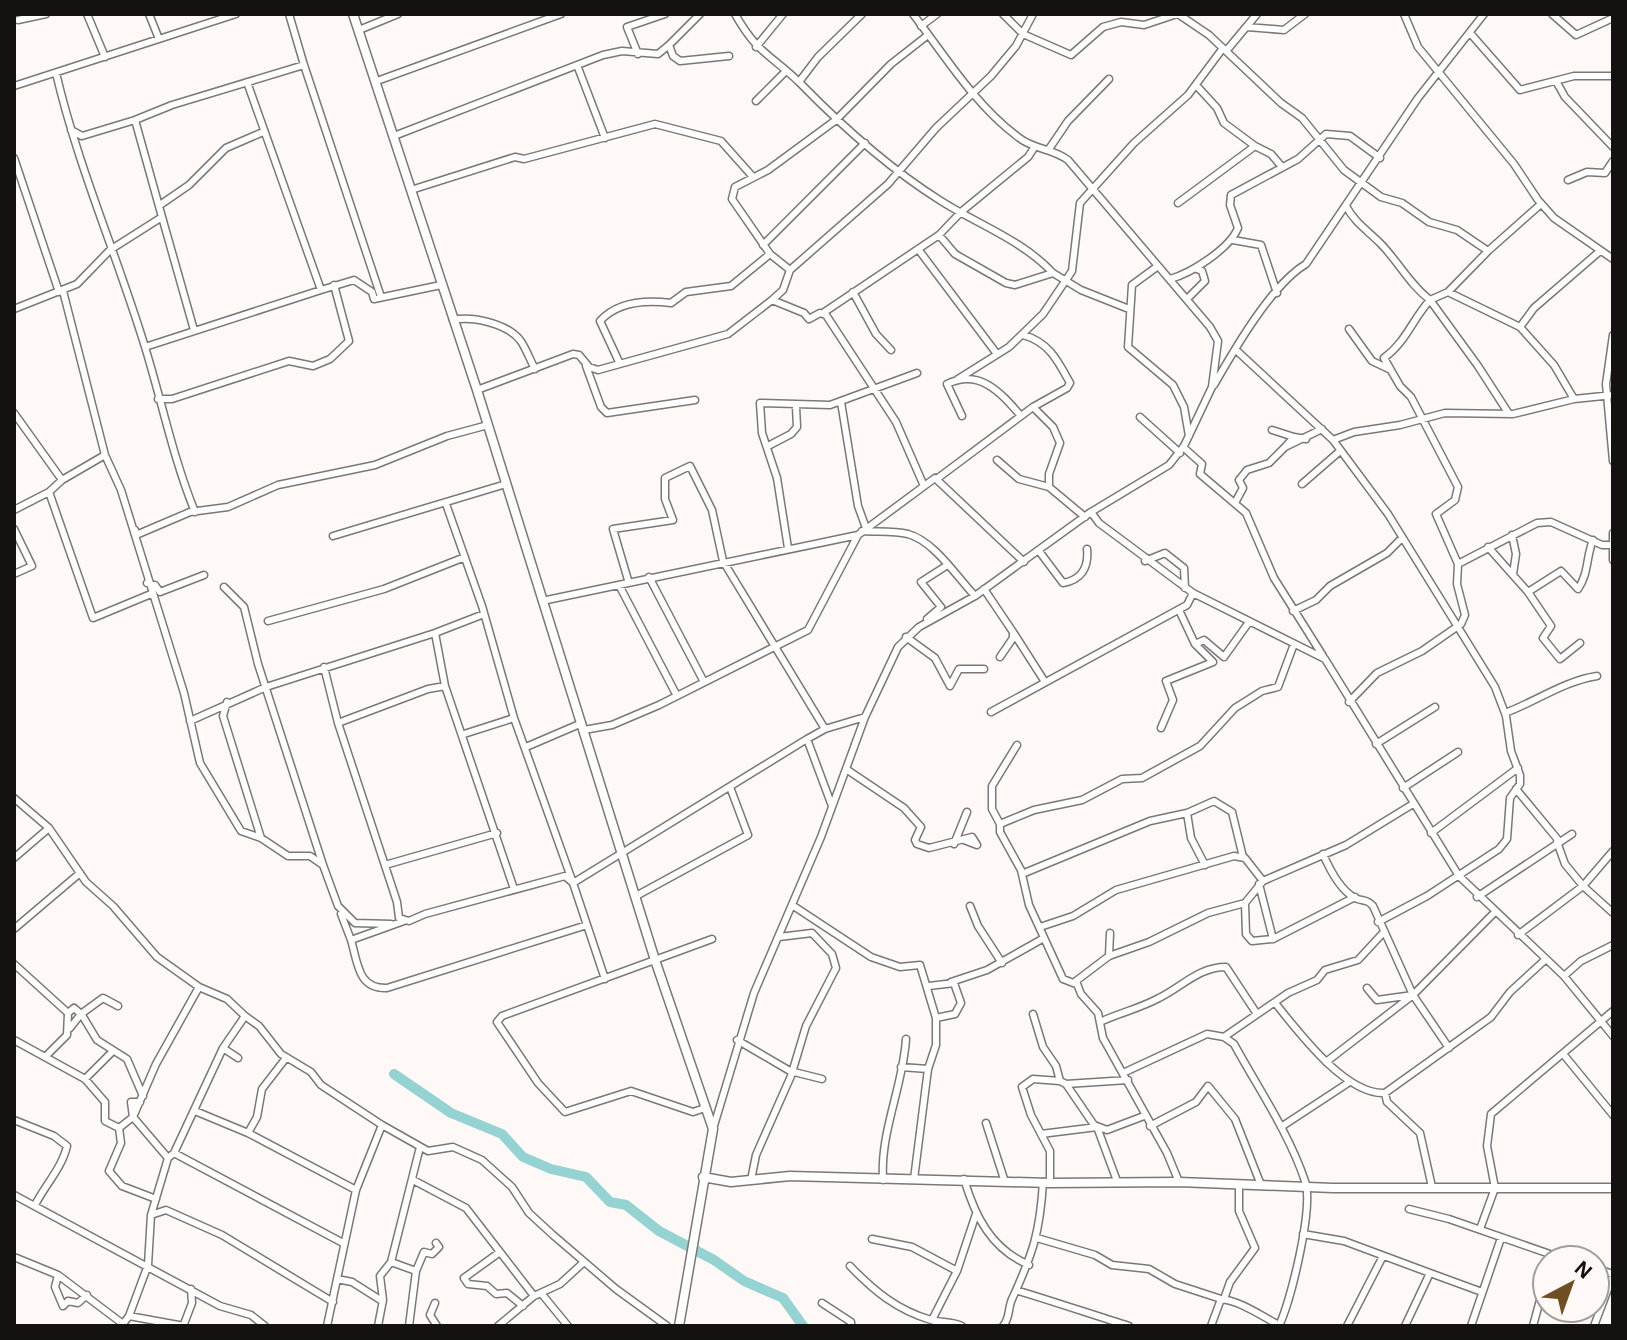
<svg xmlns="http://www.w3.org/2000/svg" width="1627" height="1340" font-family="'Alegreya Sans',sans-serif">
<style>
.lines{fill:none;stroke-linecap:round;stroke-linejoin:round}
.river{stroke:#95d3d3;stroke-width:10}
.street-casing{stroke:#7c7775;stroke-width:9}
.secondary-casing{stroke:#7c7775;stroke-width:11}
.street{stroke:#fff;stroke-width:6}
.secondary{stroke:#fff;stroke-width:8}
</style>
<rect width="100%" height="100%" fill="#fef9f6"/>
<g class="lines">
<path class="river" d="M394,1074L451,1113L502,1134L523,1157L551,1169L586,1177L610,1202L626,1205L659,1231L714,1260L744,1281L783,1298L803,1326"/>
<g class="street-casing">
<path id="street" d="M87,14L105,57
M149,14L159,39
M735,14C758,55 772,55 801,84C843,127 890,169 941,201C979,225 1022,240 1053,273
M1003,14L1023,34L1071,55L1103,27L1121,22L1144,25L1177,14
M1178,14L1209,35L1281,103L1302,118L1344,170L1381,197L1402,203L1429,222L1457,230L1488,251L1541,204
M1404,14L1418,47L1514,164L1538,200L1554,218L1613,259
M1552,14L1576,35L1613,18
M18,20L46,14
M921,26L937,14
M1247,27L1284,30L1305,14
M359,30L398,14
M1470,33L1520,90L1574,76H1613
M669,45L700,14
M756,47L783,14
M1227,50L1257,14
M638,54L627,27L665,14
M304,65L381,297
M577,65L605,138
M56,73C78,167 117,255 145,347C162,402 173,458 195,512
M377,81L561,14
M1556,81L1565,97L1613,147
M247,82L321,290L354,280L372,292L374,299L441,285
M799,82L818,57L862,14
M1196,85L1217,108L1224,123L1255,146
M14,86L236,14
M756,101L785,72
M71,130L82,136L135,120
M394,136L603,55L622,51L658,54L669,45L673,56L680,61L729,56
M1049,149L1068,121L1109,79
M14,158L59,292
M1568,180L1587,172L1605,173L1613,161
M411,190L515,157L524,159L655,124L721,141L753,177
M1178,203L1255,146L1271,154L1282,167
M160,205L189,185L226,148L263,132
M1346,206C1355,223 1367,230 1380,243C1398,261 1409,284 1430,300L1448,292L1520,327L1554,365L1574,399
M162,217L194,330
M939,235L961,212L1028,157L1034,148
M1233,240L1261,245L1277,293
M763,245L865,143
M918,249L997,354
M770,254L732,199L735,187L768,170L836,120L891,64L928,35
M1158,266L1132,285L1128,347L1173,385L1184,407L1189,436
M1170,279C1192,273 1230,248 1238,228L1230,205L1231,195L1298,159L1326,134L1350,136L1380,158
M63,291L105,455L121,490L184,693L200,763L241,831L261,838L288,856H310L323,865L338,906L355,923L391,924
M853,292L876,334L891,350
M1448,292L1488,251
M1187,299L1205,281L1202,271L1197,269
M772,300L804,313L809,319L820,313L826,315L896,422L924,486
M14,309L77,284L110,250L162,217L135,120L172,105L304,65L289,14
M823,313L939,235L955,254L1006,283L1015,285L1053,273L1081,290L1129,309
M453,320C472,316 506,323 520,340C526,348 530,360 535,369
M1520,327L1534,308L1600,251
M1349,329L1372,361L1389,369
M1613,335L1606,384L1613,461
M145,347L321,290
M1236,350L1333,440L1354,432L1400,425L1445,413L1513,414L1574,399L1613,395
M620,364L600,321C618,301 647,300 671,303L686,292L731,286L770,254L790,270
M586,366L601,407L607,413L695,400
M958,379L1009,347L1043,314L1072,271L1080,203L1134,143L1188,95L1223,48
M1214,385C1234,350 1272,284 1306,264L1418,98L1484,14
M477,390L573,354L579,355L589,367L598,370L728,334L772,300L783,290L790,270L888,184L936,128L991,76L1016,46L1033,14
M158,399H172L289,361L313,366L330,359L349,341L334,285
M841,402L858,506L866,528
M14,413L62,480L105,455
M962,416L947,384C980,368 1001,393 1021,416
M1140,417L1180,453
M1272,430L1294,437
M1306,439L1294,437L1285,447L1322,429
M1333,440L1388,514L1495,687L1506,716L1511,751L1520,775V784L1510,798L1507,839L1499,849L1427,896L1378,922
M768,446L791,434L797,427L796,407
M1183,447L1202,464L1200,474L1246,513L1274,578L1323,656
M997,460L1019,479L1049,487V474L1060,443L1053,427L1033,407
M938,478L1033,407L1067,388L1070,383C1058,361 1049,342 1023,335
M1302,484L1340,451
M1049,487L1085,517
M49,492L93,618L151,594
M1236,501L1243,488L1239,480L1247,470L1269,463L1285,447
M446,504L482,606L514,718
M14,510L49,492L62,480
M1091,512L1099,523L1193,593L1325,659L1459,876L1564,976L1613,1036
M14,529L32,566L14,574
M135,530L136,535L190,512L228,507L278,485L375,465L447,436L488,425
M862,531C877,532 894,531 908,534C934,541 957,577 975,596
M1613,533V560
M1512,535L1516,554L1513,574
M333,536L506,484
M1488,547L1528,592L1551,626L1543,638L1560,659L1580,643
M788,548L777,478L762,433L760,403L830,405L917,373
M1039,551L1063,583C1081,580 1089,568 1087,549
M1145,561L1165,553L1184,568L1185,588
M1458,564L1537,523L1551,522L1602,545H1610
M649,577L704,682
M628,580L613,529L673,520L665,499V478L690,466L712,510L723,561L825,729
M147,583L155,585L160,592L204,575
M619,585L677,696
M224,587L244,607L258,664L323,865
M984,589L1013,632V638L1000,657
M1528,592L1561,571L1578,589C1589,573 1586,557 1593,540
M542,601L858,535
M1293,611L1316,600L1330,586L1387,553L1402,538
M927,619L941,607L921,582L946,566
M268,621L384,589L465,557
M1013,632L1045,682
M435,633L445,686
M906,637L935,658L950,686L959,669H984
M1195,644L1204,640L1224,657L1249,622
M324,667L338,723L428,689L445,686L514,889
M227,702L223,716L261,838
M1349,702L1377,673L1422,651L1461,624L1465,615L1457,584L1458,564L1436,514L1455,500L1458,487L1411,397L1400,386L1384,358C1406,342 1412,320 1430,300L1478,366L1509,414
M991,712L1187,605L1193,593
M1505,713C1535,702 1564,681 1597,676
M190,721L266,687L435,633L484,614
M338,723L397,902L399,918L409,921L425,914L565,876L573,883L605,979
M1161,728L1173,700L1166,681L1213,662L1195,644L1179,610
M584,730L612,725L659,705L808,630L858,535L935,478L1024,562
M464,734L514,718L573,883L807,739L825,729L865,717
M807,739L832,806
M1376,744L1435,707
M1017,745L992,786V809L1000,824V832L1021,870L1029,905L1063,979L1076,984
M526,747L582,723
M846,769L904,808L921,827L915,840L917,844L929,848L972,837L977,845L964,840
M1403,788L1458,752
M1516,789L1559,841
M14,798L49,828L86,882L113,906L157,957L199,987L227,999L245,1016
M1000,824L1034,810L1082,800L1122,779L1142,778L1200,746L1235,708L1262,691L1278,687L1294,644
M1431,833L1518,768
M1557,842L1565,864L1583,886L1613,851
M954,844L967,812
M1323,854C1329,868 1340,890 1355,898C1363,902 1366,898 1373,906L1413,995L1449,1048
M14,858L49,828
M385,865L497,833
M1205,865L1191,838L1187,813L1214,801L1232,812L1243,857
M1022,874L1150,821L1187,813
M636,896L748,835L730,787
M1477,897L1572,834
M1245,903L1246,934L1252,941L1273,939L1259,884
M792,905L871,957L900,967L920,965L936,1018
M970,906L978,926L1002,963
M341,914L351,940
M404,921L351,940C358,964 358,989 387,988L587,925
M1040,927L1073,916L1116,890L1234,856L1245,858L1263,881L1346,845L1413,804
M14,929L80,873
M1518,935L1583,886L1613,913
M1273,939L1355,897
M1109,956L1110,933
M14,964L68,1013L67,1035L47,1055
M1564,976L1581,961L1613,945
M951,982L987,970L1044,938
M1367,988L1377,1000L1413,995
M1276,1004C1300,1034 1346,1095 1385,1093L1491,1017L1510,992L1546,959
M68,1013L74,1008L82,1015L97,1040L127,1059L143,1096
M1033,1014L1043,1047L1056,1066L1060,1081L1066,1084L1094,1125L1107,1130L1144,1116
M1100,1022C1119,1013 1141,1008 1159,998C1183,986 1199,967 1226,967L1257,1014
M70,1028L81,1014L103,998L118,1006
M1224,1037L1288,993L1317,980L1325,970L1358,960L1383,933
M14,1040L85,1079L105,1102V1121L119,1128L121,1143L109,1171L122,1186L156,1199
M737,1040L790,1071L822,1079
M223,1048L245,1016L259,1026L281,1054L311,1072L321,1085L382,1125L356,1190L327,1326
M1564,1055L1613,1115
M1326,1062L1413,995L1494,913
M901,1067L928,1069
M1123,1073L1207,1034L1224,1037L1234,1044C1258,1088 1289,1133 1305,1181C1314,1207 1291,1300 1279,1326
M85,1079L112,1052
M1066,1084L1128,1080
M1385,1093L1387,1102L1420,1133L1432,1187
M705,1108L693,1112L631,1091L565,1112L538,1083L497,1022L502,1016L712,939
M195,1111L248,1133L356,1190
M14,1120L54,1136L67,1146C62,1168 45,1185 35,1205
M986,1123L1004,1179
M382,1125L428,1151L453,1147L482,1160L512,1187L529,1213L553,1235L616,1289L667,1326
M1150,1126L1196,1102L1208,1086L1235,1119L1261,1185
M1281,1127L1348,1083
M119,1128L133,1117L131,1102H140
M713,1129L754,993L821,837L865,717L898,647L919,627L975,596L1091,512L1169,465L1184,446L1212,387L1218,341L1210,327L1068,160C1052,148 1034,150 1018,137C975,105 945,56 913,14
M248,1133L257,1117L262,1089L286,1058
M1041,1134L1097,1127L1117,1181
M174,1153L223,1048L238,1058
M168,1158L133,1117L156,1064L199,987
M914,1179L928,1069L936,1045V1018L955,1014L961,1003L954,983L929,986
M964,1179C975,1216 991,1249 1029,1265
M413,1180L466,1208L534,1296L498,1326
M751,1180L756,1155L791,1076L806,1026L836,968L832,954L812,933L779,937
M883,1180C880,1131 903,1087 906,1039
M1179,1182L1167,1153L1103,1038L1098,1013L1081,994L1076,981L1109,956L1149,942L1208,913L1245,903L1263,881
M1050,1183V1151L1031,1115L1022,1087L1033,1079L1060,1081
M14,1195L220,1306L251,1315L265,1326
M1409,1209L1449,1219L1567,1260
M151,1215L168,1158L174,1153L343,1243
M1480,1229L1495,1188L1487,1146L1491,1114L1613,1011
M1303,1234L1344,1241L1430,1273L1405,1326
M1037,1238L1095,1255L1112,1265L1149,1269L1175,1284L1221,1299
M872,1239L912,1247L957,1271
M500,1252L464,1278L468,1284L487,1286L496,1294L507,1293L523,1306
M14,1257L58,1275L123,1324L129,1316L184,1326
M391,1262L416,1271L409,1326
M850,1266C874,1291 897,1310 931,1320C942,1323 951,1321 962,1326
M1595,1268L1613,1274
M416,1271L424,1252L432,1254L439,1247L436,1243
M1430,1273L1482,1292
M58,1275L55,1287L63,1306L68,1301L78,1303L87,1295
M337,1279L352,1282L382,1301
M1016,1290C1055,1302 1091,1314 1129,1326
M541,1293L568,1326
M534,1296L560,1284L584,1262
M1224,1299L1230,1282L1255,1248L1239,1211V1184
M435,1303L430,1315L437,1326
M822,1303L851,1322V1326
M129,1316L148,1265L151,1215L166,1210L222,1235L333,1302
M932,1320L957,1271L976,1214
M184,1324L192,1303L191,1289
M378,1326L383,1300L380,1276L391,1262L420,1147
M1003,1326C1011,1317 1007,1308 1013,1297C1033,1253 1040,1232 1043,1182
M1211,1326L1221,1299C1241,1301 1261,1316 1279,1325
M1347,1326L1383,1256
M1471,1326L1501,1238
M1533,1326L1547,1274
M1594,1326L1613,1276"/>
</g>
<g class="secondary-casing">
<path id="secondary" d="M353,14L477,390L655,960L713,1129L679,1326
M703,1177L731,1182L790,1176L1050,1183L1179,1182L1333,1188H1613"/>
</g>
<use href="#street" class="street"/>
<use href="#secondary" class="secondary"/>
</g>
<rect width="1627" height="1340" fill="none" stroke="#141211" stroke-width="32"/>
<g transform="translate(1571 1284) rotate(41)"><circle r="38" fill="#fef9f6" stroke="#a09d9a" stroke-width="2"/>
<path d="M0-6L14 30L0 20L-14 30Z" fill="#6e4f24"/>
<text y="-12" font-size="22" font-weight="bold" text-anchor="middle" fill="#141211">N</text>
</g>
</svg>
